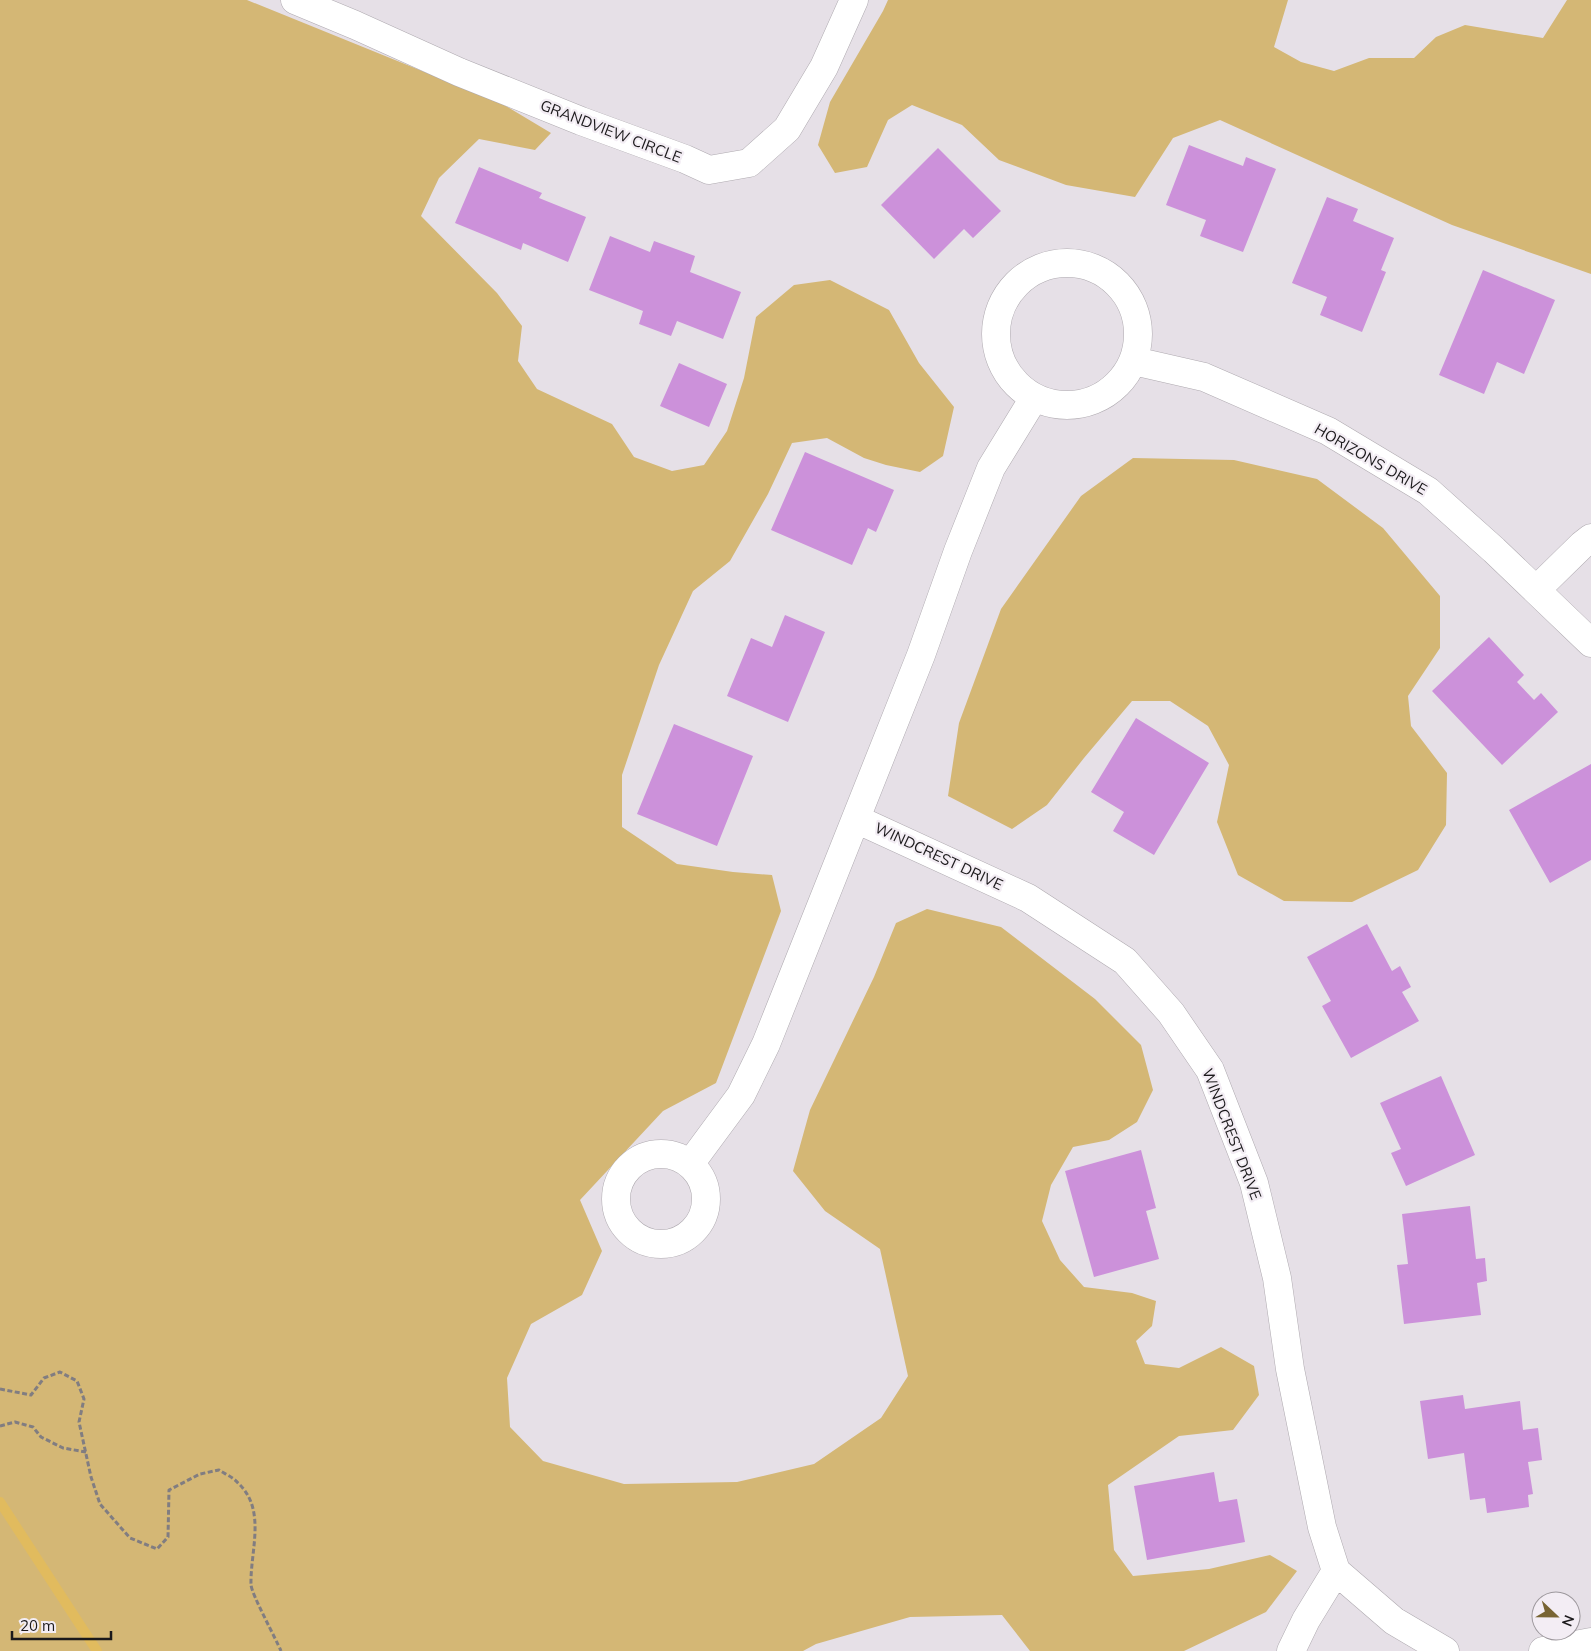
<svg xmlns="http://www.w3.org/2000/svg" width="1591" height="1651" font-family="Mulish,sans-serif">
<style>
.green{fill:#d4b775}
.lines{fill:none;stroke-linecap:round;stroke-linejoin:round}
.stream{stroke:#e1bb5e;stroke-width:10}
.building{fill:#cc91da}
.minor-casing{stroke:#afaab0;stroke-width:29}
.path{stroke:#817d81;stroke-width:3;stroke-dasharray:5 2.5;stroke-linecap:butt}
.minor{stroke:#fff;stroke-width:28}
.labels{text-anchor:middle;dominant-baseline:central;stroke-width:4.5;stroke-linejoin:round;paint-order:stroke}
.street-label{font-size:15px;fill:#1b191b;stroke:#f3edf4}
</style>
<rect width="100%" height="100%" fill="#e6e0e7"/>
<path class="green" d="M0,0H247L501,103L551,133L535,150L479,139L439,178L421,216L497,293L522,326L518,361L537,389L612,424L634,457L672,471L704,465L727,431L744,378L756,317L794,285L830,280L889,310L919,363L954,407L943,456L920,472L886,465L864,458L827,438L792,443L768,494L730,561L693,591L659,665L622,775V827L677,864L733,872L772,875L781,911L716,1083L663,1111L580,1200L602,1251L582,1295L531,1324L507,1378L510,1427L543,1461L624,1484L737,1482L814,1464L881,1418L908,1376L880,1249L825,1211L793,1171L810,1110L874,977L896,923L927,909L1001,927L1095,999L1141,1045L1153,1090L1137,1122L1109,1140L1073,1147L1051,1185L1042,1221L1060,1260L1084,1287L1132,1293L1156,1301L1152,1326L1136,1341L1145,1364L1179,1368L1221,1347L1254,1366L1259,1395L1233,1430L1179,1436L1108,1485L1114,1550L1133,1576L1209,1569L1270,1555L1297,1571L1266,1612L1184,1651H1030L1002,1615L910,1617L816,1644L803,1651H0Z
M888,0H1288L1274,47L1301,62L1334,71L1369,58H1414L1436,37L1465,25L1543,38L1567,0H1591V274L1452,225L1220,120L1173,138L1135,197L1066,185L999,160L962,125L912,105L888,120L867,167L835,173L818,145L830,102L883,11Z
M1133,458L1234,460L1317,479L1383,528L1440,596V648L1408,696L1411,726L1447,773L1446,825L1418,870L1352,902L1284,901L1238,875L1217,822L1229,765L1208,726L1170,701H1132L1084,758L1047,805L1012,829L948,796L959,723L1001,609L1081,496Z"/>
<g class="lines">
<path class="stream" d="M0,1502L97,1651"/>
</g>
<path class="building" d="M1189,145L1243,166L1246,157L1276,169L1243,252L1200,236L1206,220L1166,205Z
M938,148L1001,211L973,238L964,229L934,259L881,205Z
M479,167L542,193L539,198L586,217L568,262L523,243L521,250L455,223Z
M1327,197L1358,209L1353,221L1394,238L1381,270L1386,272L1362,332L1320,315L1327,297L1292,283Z
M610,236L650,252L654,241L695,256L690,272L741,292L723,339L677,321L671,336L639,324L643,311L589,290Z
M1483,270L1555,300L1524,374L1497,362L1484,394L1439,375Z
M679,363L727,384L709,427L660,406Z
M805,452L894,490L876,532L868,528L852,565L771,530Z
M785,615L825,632L788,722L727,696L751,638L772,647Z
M1489,637L1524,675L1517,682L1534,700L1541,693L1558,712L1502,765L1432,691Z
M1136,718L1209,763L1154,855L1113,831L1124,812L1091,792Z
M674,724L753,756L717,846L637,814Z
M1591,764V860L1550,883L1509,810Z
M1367,924L1392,971L1400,966L1411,987L1402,992L1419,1021L1351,1058L1322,1006L1331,1001L1307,957Z
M1441,1076L1475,1155L1406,1186L1391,1153L1401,1149L1380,1103Z
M1141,1150L1156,1208L1146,1211L1159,1259L1094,1277L1065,1171Z
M1470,1206L1476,1259L1485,1258L1487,1281L1477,1283L1481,1315L1404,1324L1397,1265L1408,1264L1402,1214Z
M1463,1395L1465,1409L1520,1401L1523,1430L1538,1428L1542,1460L1528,1462L1533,1494L1528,1495L1529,1507L1487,1513L1485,1498L1470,1500L1464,1453L1428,1459L1420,1401Z
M1214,1472L1219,1502L1237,1499L1245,1542L1147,1560L1134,1486Z"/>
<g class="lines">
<g class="minor-casing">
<path id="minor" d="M295,0L355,25L459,72L581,121L685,159L709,170L749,163L787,129L824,67L854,0
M996 334a71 71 0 1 1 142 0a71 71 0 1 1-142 0Z
M1134,361L1204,377L1328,431L1428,491L1494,550L1591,643
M1536,590L1582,545L1591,538
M856,819L1028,898L1125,961L1171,1013L1210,1070L1254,1183L1277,1278L1290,1369L1322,1527L1336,1571L1394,1621L1445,1651
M616 1199a45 45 0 1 1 90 0a45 45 0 1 1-90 0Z
M690,1164L741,1095L766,1044L921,655L958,551L991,468L1034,398
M1291,1651L1306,1620L1336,1571
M1543,1651L1591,1642"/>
</g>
<path class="path" d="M0,1389L31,1395L44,1378L60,1372L77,1381L84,1399L79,1422L91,1477L100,1504L130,1538L157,1549L168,1537L169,1490L200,1474L219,1470C225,1474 233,1477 238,1483C267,1510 250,1551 251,1585C252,1595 276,1639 281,1651
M0,1426L15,1422L33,1427L41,1437L63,1448L86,1452"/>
<use href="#minor" class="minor"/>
</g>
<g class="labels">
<g class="street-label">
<text transform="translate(611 131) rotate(21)">GRANDVIEW CIRCLE</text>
<text transform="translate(1371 459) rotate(30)">HORIZONS DRIVE</text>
<text transform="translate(939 856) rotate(25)">WINDCREST DRIVE</text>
<text transform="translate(1232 1134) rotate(69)">WINDCREST DRIVE</text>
</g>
</g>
<g transform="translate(1556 1616) rotate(112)"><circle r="24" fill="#f3edf4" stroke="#9d989d"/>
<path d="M0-4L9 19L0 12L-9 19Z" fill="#786433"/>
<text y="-8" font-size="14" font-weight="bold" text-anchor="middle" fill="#1b191b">N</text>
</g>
<path d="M12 1631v8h99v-8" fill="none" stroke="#1b191b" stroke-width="2.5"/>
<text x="20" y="1631" font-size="15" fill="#1b191b" stroke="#f3edf4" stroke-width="4" paint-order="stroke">20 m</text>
</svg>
